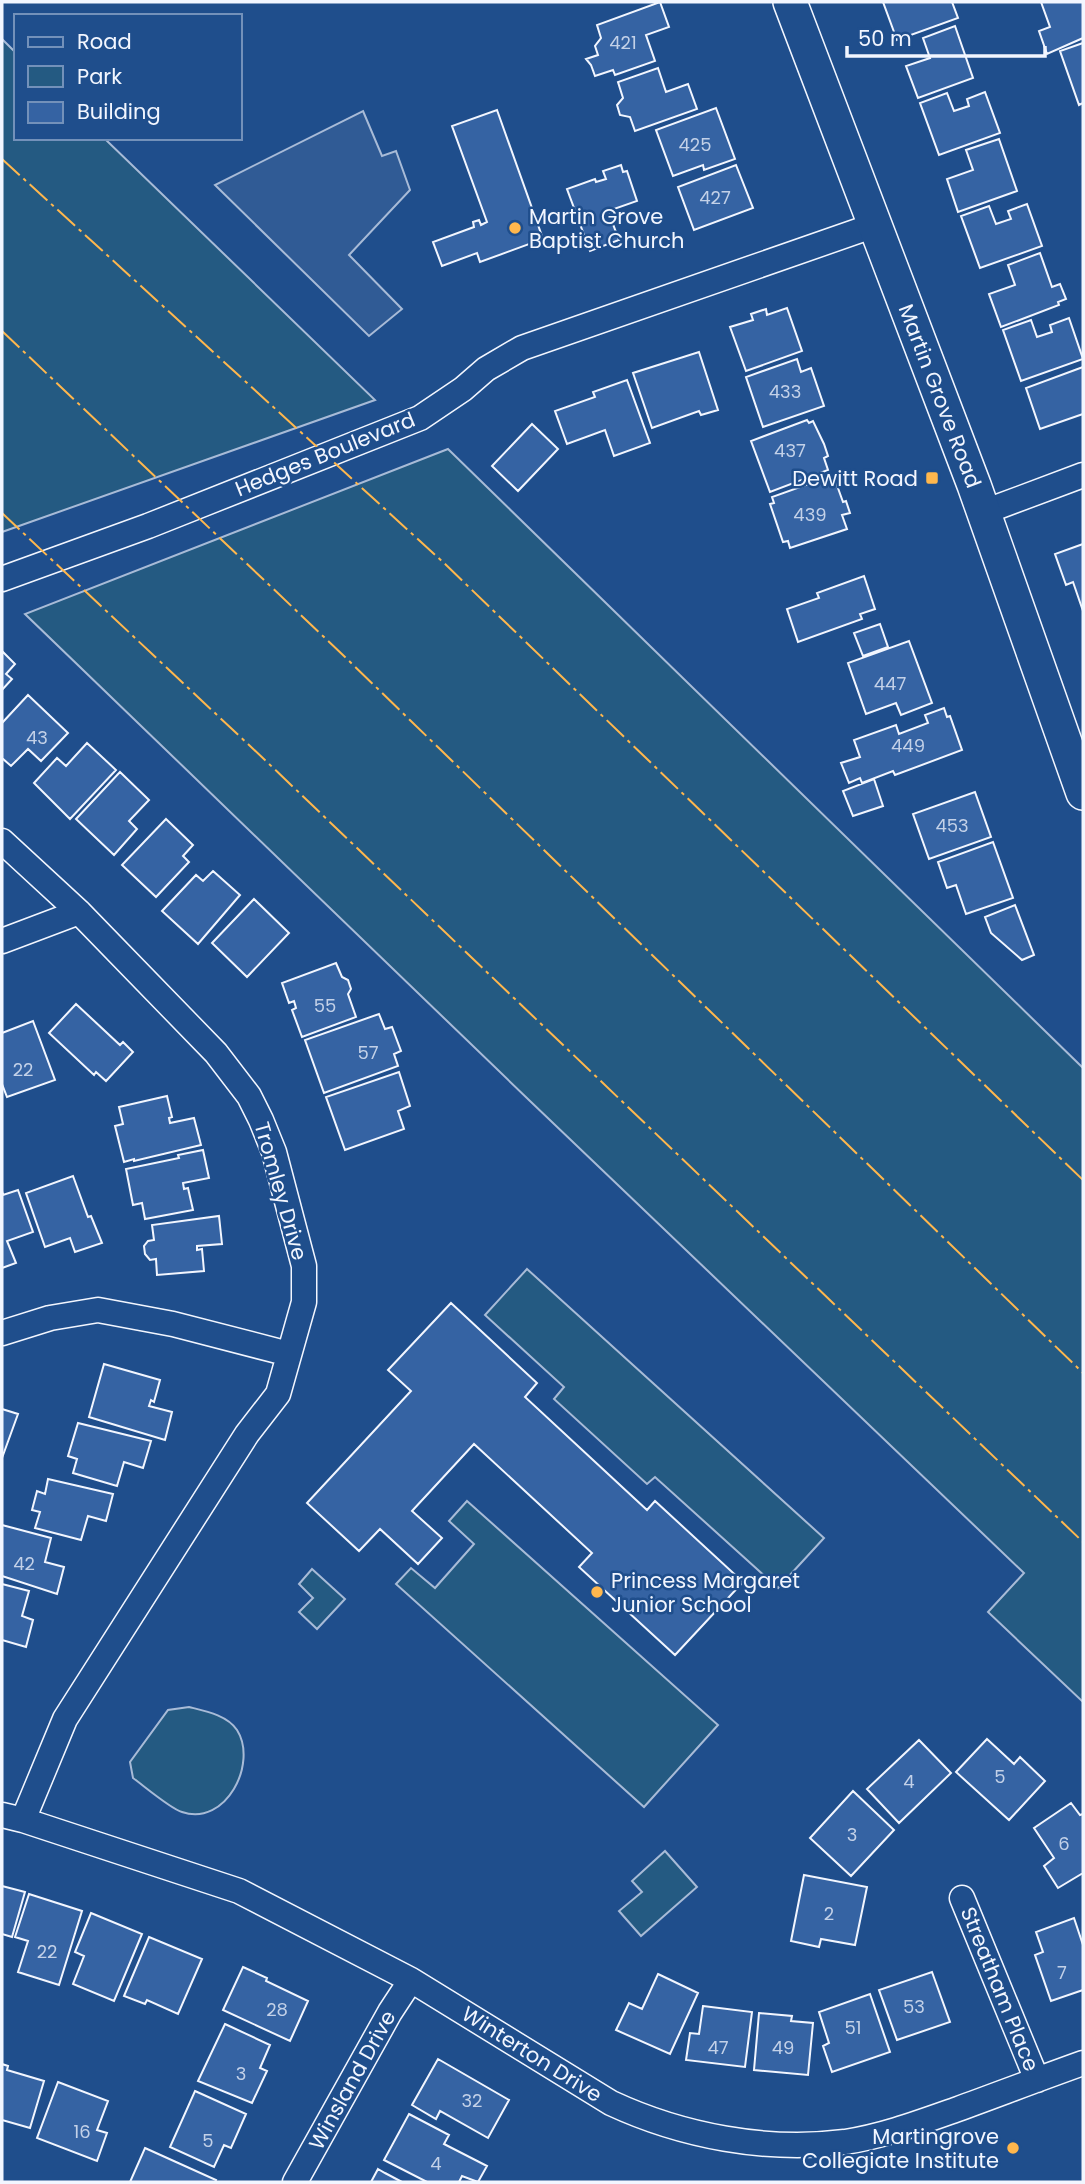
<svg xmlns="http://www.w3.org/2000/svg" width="1085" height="2184" font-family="Poppins,sans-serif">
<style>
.green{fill:#245a82;stroke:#a8bbd7;stroke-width:2}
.parking{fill:#305b95;stroke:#a8bbd7;stroke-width:2}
.building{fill:#3563a3;stroke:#f2f6ff;stroke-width:2}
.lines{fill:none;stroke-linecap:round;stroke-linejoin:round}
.minor-casing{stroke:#f2f6ff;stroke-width:27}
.secondary-casing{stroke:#f2f6ff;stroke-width:36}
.minor{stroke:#1f4e8c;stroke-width:24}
.secondary{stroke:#1f4e8c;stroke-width:33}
.power{stroke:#ffb74d;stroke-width:2;stroke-dasharray:24 5 3.5 5;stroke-linecap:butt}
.poi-dot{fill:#ffb74d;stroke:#1f4e8c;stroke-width:2.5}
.labels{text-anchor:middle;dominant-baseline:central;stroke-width:5;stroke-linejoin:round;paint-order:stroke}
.number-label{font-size:18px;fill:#c3d1e8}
.poi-label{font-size:21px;fill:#f2f6ff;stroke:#1f4e8c;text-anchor:start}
.street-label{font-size:21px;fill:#f2f6ff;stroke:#1f4e8c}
</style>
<rect width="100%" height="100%" fill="#1f4e8c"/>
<path class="green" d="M2,39L16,53V138H104L375,400L2,532Z
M448,449L1083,1068V1702L988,1612L1024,1573L530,1101L25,614Z
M527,1269L824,1538L778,1588L655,1477L647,1484L554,1399L564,1387L485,1315Z
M467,1501L718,1725L644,1807L396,1584L411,1568L435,1588L474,1544L449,1521Z
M312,1569L345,1599L317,1629L299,1612L313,1598L299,1584Z
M189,1707C205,1711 227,1715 237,1730C258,1763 226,1827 182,1812C171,1809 144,1786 133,1778L130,1762L168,1710Z
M665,1851L697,1887L641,1936L619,1911L642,1892L632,1881Z"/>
<path class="parking" d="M363,111L382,156L396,151L410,190L349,255L402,309L369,336L215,185Z"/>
<path class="building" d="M660,2L669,27L646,35L655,61L615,75L613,70L595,76L591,65L586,59L598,55L595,46L601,38L597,25Z
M883,2H952L958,18L897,40Z
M1041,2H1083V38L1047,54L1039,31L1050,27Z
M955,26L973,78L918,98L906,66L930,58L923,38Z
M1083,43V103L1079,105L1060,51Z
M658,68L666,92L688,84L697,109L635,131L630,117L620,115L617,105L623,98L618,82Z
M985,92L1000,133L939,155L920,103L947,93L954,111L969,106L967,99Z
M716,108L735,159L704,170L703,165L673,176L656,130Z
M497,110L543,239L480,262L477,253L442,266L433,242L474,227L473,222L479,220L481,225L487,222L452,126Z
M999,139L1017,191L958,212L947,179L973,170L966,150Z
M621,165L623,172L627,171L637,201L608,211L619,240L590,251L567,189L595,179L596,182L606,179L603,171Z
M736,165L753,208L694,230L678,187Z
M1027,204L1042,246L980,268L961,216L989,206L996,224L1011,219L1008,211Z
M1040,253L1052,287L1060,284L1066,299L1058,302L1059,305L1001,327L989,294L1015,285L1008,265Z
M787,308L802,351L746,371L730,327L753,320L751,314L766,309L767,315Z
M1069,318L1083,359L1021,381L1003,330L1031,320L1037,337L1052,332L1050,325Z
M699,352L718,410L701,415L699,411L652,428L633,373Z
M797,359L801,372L811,368L824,406L763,427L746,377Z
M1083,367V414L1040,429L1026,388Z
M627,380L650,443L614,456L605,430L567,444L555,411L595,397L593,392Z
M807,420L809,423L813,421L824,444L828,456L824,458L828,470L770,492L751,441Z
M532,424L558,449L518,491L492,466Z
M828,477L829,479L834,477L843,502L846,501L850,513L842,515L847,529L790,548L788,541L783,542L770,504L774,503L772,497Z
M1083,544V611L1073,582L1066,585L1055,554Z
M864,576L875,609L860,614L862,619L798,642L787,609L819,598L817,593Z
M880,624L888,647L863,656L854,633Z
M909,641L932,703L901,715L896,703L866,714L848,663Z
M2,651L15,664L6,674L12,679L2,690Z
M28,695L68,733L41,761L28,749L11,766L2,758V723Z
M944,708L947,717L950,716L962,750L895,775L893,771L862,783L860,778L849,783L841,763L860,757L854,740L896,725L899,734L928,723L925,715Z
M87,743L116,770L70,819L34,783L57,758L66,766Z
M120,772L149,800L129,821L137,829L114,855L76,819Z
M874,779L883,806L853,816L843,791Z
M975,792L991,837L929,859L913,814Z
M166,819L193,845L183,856L189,862L156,897L122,865Z
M993,842L1013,898L966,914L956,885L947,888L938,862Z
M213,871L240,895L198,944L162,911L196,875L203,881Z
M254,899L289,933L247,977L212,943Z
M1015,905L1034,955L1022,960L991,933L985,917Z
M336,963L342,977L348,980L351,989L348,994L356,1017L302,1037L292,1010L296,1008L294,1001L289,1003L282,983Z
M76,1004L120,1045L123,1042L133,1052L106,1081L96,1072L94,1075L49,1033Z
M379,1014L385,1029L392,1027L401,1051L394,1054L398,1066L324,1093L305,1040Z
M33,1021L55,1080L7,1097L2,1084V1033Z
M399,1072L410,1106L398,1111L404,1129L345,1150L326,1097Z
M167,1096L172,1117L169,1118L170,1123L194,1118L201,1145L134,1161V1159L124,1162L115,1126L123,1124L119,1107Z
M203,1150L209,1178L183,1183L184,1189L188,1188L193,1210L145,1219L142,1203L133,1205L126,1169L179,1158L178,1155Z
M73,1176L88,1217L91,1216L102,1243L75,1252L70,1238L45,1247L26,1193Z
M18,1190L33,1232L7,1241L16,1263L2,1268V1191L3,1195Z
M219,1216L222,1244L197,1246V1250L202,1249L204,1271L157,1275L156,1259L150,1260L145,1254L144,1246L148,1241L154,1240L152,1225Z
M451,1303L537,1383L525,1397L647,1510L655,1501L743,1582L675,1655L579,1567L592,1553L474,1444L412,1511L442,1538L418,1564L380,1529L359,1551L307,1503L411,1391L388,1370Z
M104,1364L160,1380L154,1402L151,1400L149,1406L172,1412L165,1440L89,1417Z
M2,1409L18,1414L2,1458Z
M78,1423L151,1441L143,1468L124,1462L117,1486L73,1473L77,1459L68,1456Z
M48,1479L113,1494L106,1521L88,1516L81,1540L35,1528L40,1512L32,1510L37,1491L45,1494Z
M2,1525L51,1538L45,1562L64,1567L57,1594L2,1576Z
M2,1584L29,1591L22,1616L33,1620L26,1647L2,1640Z
M987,1739L1014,1764L1020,1757L1045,1781L1009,1820L956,1772Z
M919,1740L951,1773L899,1823L867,1789Z
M853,1791L894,1830L851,1876L810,1838Z
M1071,1803L1080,1815L1083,1814V1873L1058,1888L1044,1866L1054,1858L1034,1828Z
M804,1875L867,1887L855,1945L821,1939L819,1947L791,1941Z
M2,1886L25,1892L12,1937L2,1934Z
M29,1894L82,1911L59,1985L18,1972L28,1941L15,1937Z
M91,1913L142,1934L114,2001L73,1984L84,1956L75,1952Z
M1074,1918L1083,1945V1990L1051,2001L1035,1955L1043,1952L1036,1932Z
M149,1937L202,1959L178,2014L147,2000L145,2004L124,1996Z
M243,1967L267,1978L266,1981L308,2001L290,2041L223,2010Z
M932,1972L950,2022L897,2040L879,1990Z
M658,1974L698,1993L670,2054L616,2030L629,2003L642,2009Z
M870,1994L890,2052L832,2072L823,2046L829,2043L819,2012Z
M703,2006L752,2012L745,2067L686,2060L690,2033L699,2034Z
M759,2013L792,2016L791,2021L813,2023L808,2075L754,2070Z
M225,2024L270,2045L260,2068L267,2071L252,2103L198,2081Z
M438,2059L509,2100L488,2138L440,2111L436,2119L412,2105Z
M2,2064L8,2066L7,2070L44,2081L30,2128L2,2120Z
M58,2082L108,2101L97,2130L107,2133L97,2161L37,2138Z
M195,2091L246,2114L231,2148L224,2145L214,2167L170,2147Z
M409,2114L449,2135L444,2144L487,2166L478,2182L462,2176L459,2182H427L384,2160Z
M145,2148L216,2180L215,2182H130Z
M378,2169L385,2173L402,2182H371Z"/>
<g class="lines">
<g class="minor-casing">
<path id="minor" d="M984,512L1083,475
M2,579L148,526L420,418L463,389L486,369L522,348L875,225
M2,841L79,912L216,1053L249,1096L261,1120L274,1152L304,1266V1302L278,1394L247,1434L65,1719L23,1820
M2,941L79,912
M2,1333L50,1318L98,1310L173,1324L289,1354
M2,1815L23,1820L239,1891L411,1980L611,2103C682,2136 766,2152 845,2142C884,2136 921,2122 958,2109C999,2094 1041,2078 1083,2063
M962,1898L1037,2080
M295,2182L390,2012L411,1980"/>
</g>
<g class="secondary-casing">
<path id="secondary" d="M790,2L974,485L1083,793"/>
</g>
<use href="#minor" class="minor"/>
<use href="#secondary" class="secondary"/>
<path class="power" d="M2,159L444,563L1083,1180
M2,331L345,657L1083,1373
M2,513L266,761L1083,1542"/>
</g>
<g class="poi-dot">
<circle cx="515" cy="228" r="7"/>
<rect x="925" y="471" width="14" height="14" rx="3.5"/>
<circle cx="597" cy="1592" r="7"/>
<circle cx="1013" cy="2148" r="7"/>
</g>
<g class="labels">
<g class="number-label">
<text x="623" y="42">421</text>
<text x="695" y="144">425</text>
<text x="715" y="197">427</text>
<text x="785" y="391">433</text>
<text x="790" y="450">437</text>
<text x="810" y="514">439</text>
<text x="890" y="683">447</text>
<text x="37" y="737">43</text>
<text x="908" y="745">449</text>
<text x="952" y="825">453</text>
<text x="325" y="1005">55</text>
<text x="368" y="1052">57</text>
<text x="23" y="1069">22</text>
<text x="24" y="1563">42</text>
<text x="1000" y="1776">5</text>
<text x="909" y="1781">4</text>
<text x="852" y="1834">3</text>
<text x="1064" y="1843">6</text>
<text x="829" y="1913">2</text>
<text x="47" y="1951">22</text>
<text x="1062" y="1972">7</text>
<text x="914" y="2006">53</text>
<text x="277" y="2009">28</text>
<text x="853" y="2027">51</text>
<text x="718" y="2047">47</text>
<text x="783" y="2047">49</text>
<text x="241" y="2073">3</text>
<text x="472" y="2100">32</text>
<text x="82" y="2131">16</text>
<text x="208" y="2140">5</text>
<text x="436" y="2163">4</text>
</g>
<g class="poi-label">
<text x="529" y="216">Martin Grove<tspan x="529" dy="24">Baptist Church</tspan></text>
<text x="918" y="478" text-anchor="end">Dewitt Road</text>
<text x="611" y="1580">Princess Margaret<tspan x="611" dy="24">Junior School</tspan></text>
<text x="999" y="2136" text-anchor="end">Martingrove<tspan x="999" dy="24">Collegiate Institute</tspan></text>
</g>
<g class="street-label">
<text transform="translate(940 396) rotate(69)">Martin Grove Road</text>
<text transform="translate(325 454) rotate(-22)">Hedges Boulevard</text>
<text transform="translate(281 1191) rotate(74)">Tromley Drive</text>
<text transform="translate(1000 1989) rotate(68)">Streatham Place</text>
<text transform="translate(532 2054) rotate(32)">Winterton Drive</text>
<text transform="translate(352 2080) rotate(-61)">Winsland Drive</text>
</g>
</g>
<rect width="1085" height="2184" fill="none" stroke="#f2f6ff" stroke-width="7"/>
<rect x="14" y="14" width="228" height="126" fill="#1f4e8c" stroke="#7391ba" stroke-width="2"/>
<rect x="28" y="37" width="35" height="10" fill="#1f4e8c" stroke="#7391ba" stroke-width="2"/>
<text x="77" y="49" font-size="21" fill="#f2f6ff">Road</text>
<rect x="28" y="66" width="35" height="21" fill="#245a82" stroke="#7391ba" stroke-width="2"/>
<text x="77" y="84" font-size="21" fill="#f2f6ff">Park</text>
<rect x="28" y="102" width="35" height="21" fill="#3563a3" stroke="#7391ba" stroke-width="2"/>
<text x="77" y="119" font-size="21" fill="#f2f6ff">Building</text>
<path d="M847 46v10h198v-10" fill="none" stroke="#f2f6ff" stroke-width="3.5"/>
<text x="858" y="46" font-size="21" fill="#f2f6ff" stroke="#1f4e8c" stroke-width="5" paint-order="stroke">50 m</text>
</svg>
